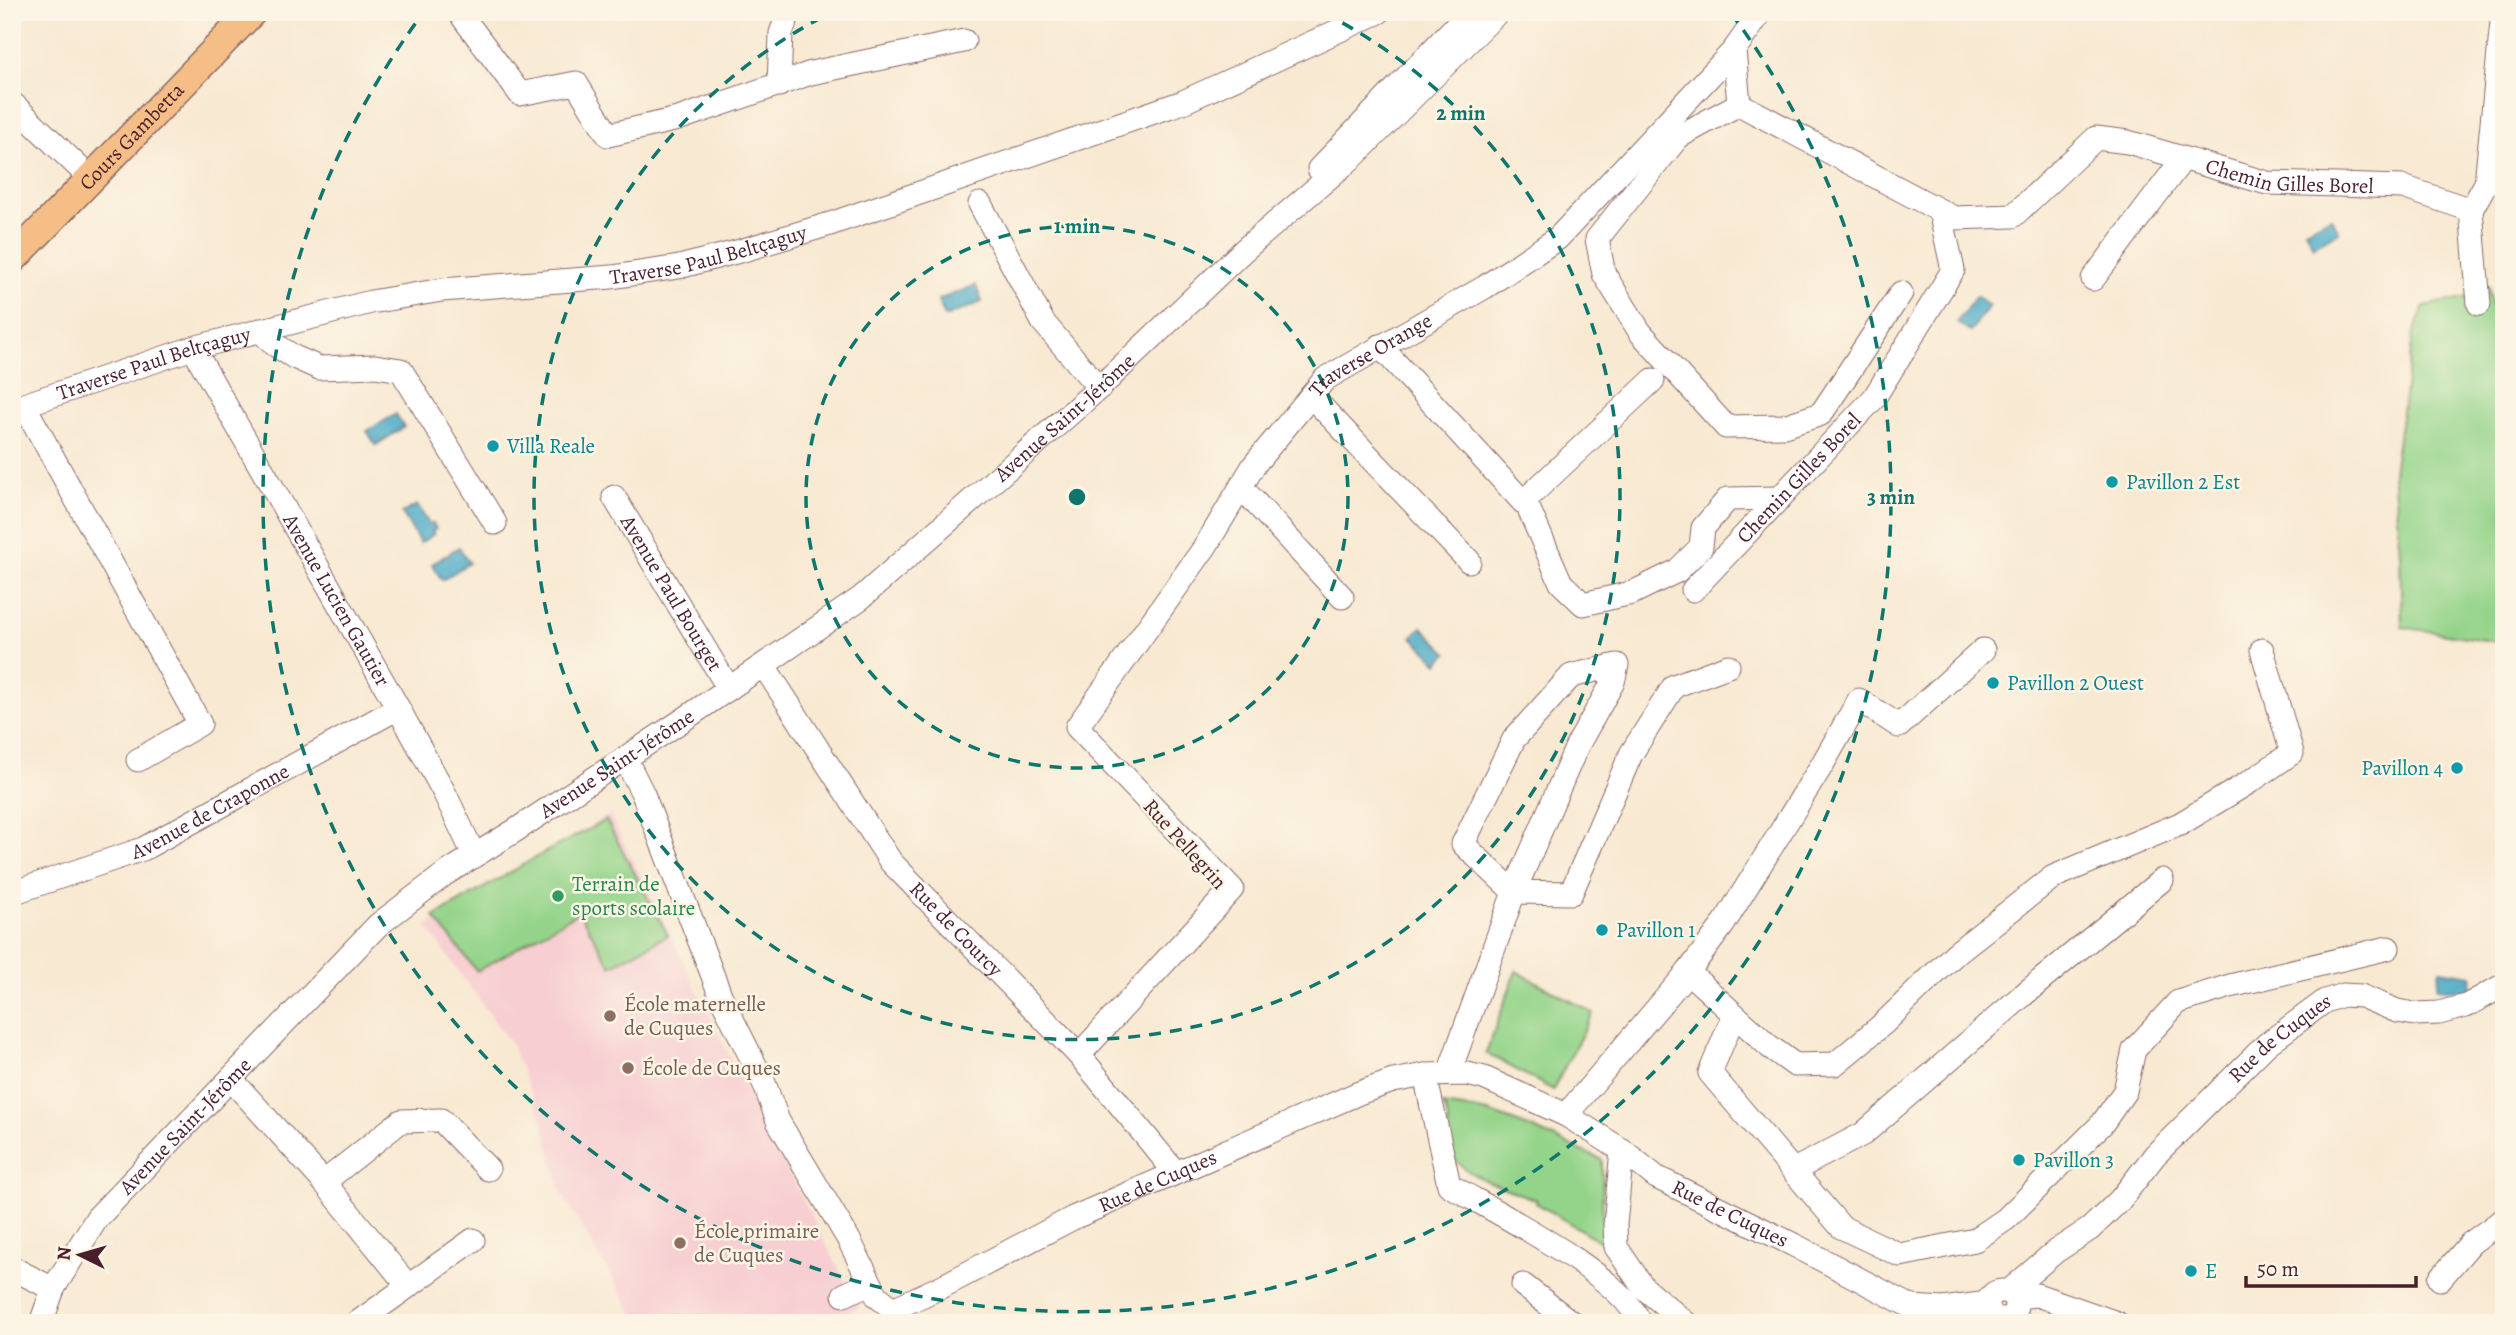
<svg xmlns="http://www.w3.org/2000/svg" width="2516" height="1335" font-family="Alegreya,serif">
<style>
.built{fill:#f7cfd2}
.green{fill:#94d48a;stroke:#6f7a5a;stroke-width:2}
.water{fill:#46a9c6;stroke:#486478;stroke-width:2}
.lines{fill:none;stroke-linecap:round;stroke-linejoin:round}
.minor-casing{stroke:#876665;stroke-width:25}
.major-casing{stroke:#876665;stroke-width:31}
.minor{stroke:#fff;stroke-width:23}
.major{stroke:#f6be87;stroke-width:28}
.ring{fill:none;stroke:#0f766e;stroke-width:3.5;stroke-dasharray:12 9}
.culture-dot{fill:#0f9aa8;stroke:#fcf5e5;stroke-width:2.5}
.leisure-dot{fill:#2e9e5b;stroke:#fcf5e5;stroke-width:2.5}
.education-dot{fill:#8d6e63;stroke:#fcf5e5;stroke-width:2.5}
.labels{text-anchor:middle;dominant-baseline:central;stroke-width:5;stroke-linejoin:round;paint-order:stroke}
.street-label{font-size:21px;fill:#4a1f2b;stroke:#fcf5e5}
.culture-label{font-size:21px;fill:#0d838f;stroke:#fcf5e5;text-anchor:start}
.leisure-label{font-size:21px;fill:#27864d;stroke:#fcf5e5;text-anchor:start}
.education-label{font-size:21px;fill:#785e54;stroke:#fcf5e5;text-anchor:start}
.centre{fill:#0f766e;stroke:#fcf5e5;stroke-width:3.5}
.ring-label{font-size:21px;text-anchor:middle;font-weight:bold;fill:#0f766e;stroke:#fcf5e5;stroke-width:5;stroke-linejoin:round;paint-order:stroke}
</style>
<rect width="100%" height="100%" fill="#fcf5e5"/>
<filter id="ink" filterUnits="userSpaceOnUse"><feTurbulence type="fractalNoise" baseFrequency=".0143" numOctaves="2"/><feDisplacementMap in="SourceGraphic" scale="14" xChannelSelector="R" yChannelSelector="G"/><feConvolveMatrix kernelMatrix="1 2 1 2 8 2 1 2 1" color-interpolation-filters="sRGB"/></filter>
<filter id="wash" filterUnits="userSpaceOnUse"><feTurbulence type="fractalNoise" baseFrequency=".00686" numOctaves="4" result="noise"/><feDisplacementMap in="SourceGraphic" scale="28" xChannelSelector="R" yChannelSelector="G"/><feGaussianBlur stdDeviation="1.57" result="paint"/><feColorMatrix in="noise" values="0 0 0 0 0 0 0 0 0 0 0 0 0 0 0 0 0 1.4 0 .05"/><feComposite in="paint" operator="in"/></filter>
<g filter="url(#wash)">
<rect width="100%" height="100%" fill="#f8e9d2"/>
<path class="built" d="M610,814L747,1091L859,1308L817,1323H639L561,1192L544,1125L511,1044L426,926Z"/>
<path class="green" d="M2489,287L2504,394V643L2402,627L2400,554L2393,472L2413,336L2424,306L2468,297Z
M606,820L668,935L611,966L579,912L477,971L434,917L545,852Z
M1516,971L1593,1013L1553,1090L1486,1053Z
M1443,1105L1488,1112L1529,1127L1602,1160L1603,1243L1536,1203L1537,1200C1514,1191 1461,1177 1452,1153C1446,1137 1452,1120 1443,1105Z"/>
<path class="water" d="M2331,217L2339,232L2313,246L2305,230Z
M976,285L982,302L945,317L938,300Z
M1976,296L1989,306L1970,332L1957,322Z
M396,414L404,427L376,445L367,431Z
M417,505L429,524L433,523L436,529L432,531L434,534L420,543L402,513Z
M459,547L469,563L442,580L432,564Z
M1422,627L1448,653L1438,663L1412,637Z
M2440,970L2473,975L2471,992L2437,988Z"/>
</g>
<g filter="url(#ink)">
<g class="lines">
<g class="minor-casing">
<g id="minor">
<path d="M459,12L520,94L576,83L608,135L678,119L811,73L964,41"/>
<path id="s1" d="M1761,12L1734,50L1739,104L1954,218L2013,216L2096,138L2128,142L2267,183L2403,187L2471,210L2486,183L2503,12"/>
<path d="M779,85L781,33L789,12"/>
<path d="M12,103L91,179"/>
<path d="M1739,104L1678,137L1597,239L1604,274L1640,332L1726,427L1784,426L1821,414L1901,293"/>
<path d="M1319,169L1469,12"/>
<path d="M980,204L1043,322L1099,388"/>
<path d="M2471,210L2479,304"/>
<path d="M2093,279L2183,159"/>
<path d="M260,330L274,344L294,357L319,368L375,366L401,370L495,523"/>
<path d="M1380,346L1523,502L1653,380"/>
<path id="s2" d="M193,348L398,708L444,792L474,855"/>
<path d="M1311,396L1469,561"/>
<path d="M24,405L200,724L138,760"/>
<path id="s3" d="M12,409L193,348L371,302L442,290L612,277L679,267L740,251L830,224L1183,102L1379,12"/>
<path d="M1241,487L1342,597"/>
<path id="s4" d="M614,497L729,689"/>
<path d="M1530,512L1561,583L1583,604L1632,593L1677,571L1701,547L1703,528L1728,499L1780,498"/>
<path id="s5" d="M1693,590L1874,398L1953,270L1940,211"/>
<path id="s6" d="M764,666L891,862L1079,1055L1175,1172"/>
<path d="M625,758L643,794L721,997L764,1083L778,1121L849,1240L877,1296L893,1309"/>
<path id="s7" d="M12,893L143,849L398,708"/>
<path d="M1688,972L1770,1047L1795,1065L1835,1064L1883,1024L1956,953L2053,877L2180,824L2251,781L2292,753L2262,650"/>
<path d="M1734,1015L1710,1073L1841,1227L1900,1255L1975,1240L2006,1219L2102,1124L2125,1091L2134,1050L2178,1002L2230,986L2388,948"/>
<path id="s8" d="M1079,1055L1232,889L1077,727L1205,547L1254,465L1325,379L1485,287L1558,238L1734,50"/>
<path d="M1449,1073L1514,892L1577,746L1613,682L1617,665L1571,676L1514,739L1463,844L1514,892L1571,893L1631,754L1674,686L1728,666"/>
<path d="M1425,1075L1449,1185C1495,1212 1622,1275 1640,1323"/>
<path d="M231,1079L324,1182L401,1121L441,1120L488,1169"/>
<path d="M1566,1115L1688,972L1723,925L1822,765L1859,700L1899,726L1983,650"/>
<path d="M1622,1150L1615,1225L1616,1247L1643,1287L1686,1323"/>
<path d="M1794,1170L1863,1134L2022,996L2162,880"/>
<path d="M324,1182L408,1286"/>
<path d="M12,1268L53,1289"/>
<path d="M2440,1279L2471,1243L2504,1219"/>
<path d="M1523,1285L1572,1323"/>
<circle cx="2002" cy="1305" r="14"/>
<path id="s9" d="M2008,1292L2056,1251L2090,1229L2120,1200L2155,1155L2267,1044L2325,1001L2343,995L2361,996L2397,1011L2415,1014L2439,1013L2466,1006L2504,985"/>
<path d="M844,1295L870,1283"/>
<path d="M2015,1297L2037,1295L2117,1323"/>
<path id="s10" d="M893,1309L945,1285L1073,1218L1359,1093L1393,1081L1425,1075L1467,1074L1484,1078L1566,1115L1622,1150L1656,1177L1794,1245L1912,1307L1943,1309L1988,1303"/>
<path id="s11" d="M41,1323L53,1289L97,1218L378,925L445,874L516,830L683,720L861,598L1099,388L1244,250L1354,156L1498,12"/>
<path d="M357,1323L473,1240"/>
</g>
</g>
<g class="major-casing">
<g id="major">
<path id="s12" d="M12,260L252,12"/>
</g>
</g>
<use href="#minor" class="minor"/>
<use href="#major" class="major"/>
</g>
</g>
<g class="ring">
<circle cx="1077" cy="497" r="271"/>
<path d="M1324 13A543 543 0 1 1 830 13"/>
<path d="M1731 13A814 814 0 1 1 423 13"/>
</g>
<g class="culture-dot">
<circle cx="493" cy="446" r="7"/>
<circle cx="2112" cy="482" r="7"/>
<circle cx="1993" cy="683" r="7"/>
<circle cx="2457" cy="768" r="7"/>
<circle cx="1602" cy="930" r="7"/>
<circle cx="2019" cy="1160" r="7"/>
<circle cx="2191" cy="1271" r="7"/>
</g>
<circle class="leisure-dot" cx="558" cy="896" r="7"/>
<g class="education-dot">
<circle cx="610" cy="1016" r="7"/>
<circle cx="628" cy="1068" r="7"/>
<circle cx="680" cy="1243" r="7"/>
</g>
<g class="labels">
<g class="street-label">
<text stroke="none"><textPath href="#s12" startOffset="172">Cours Gambetta</textPath></text>
<text stroke="none"><textPath href="#s1" startOffset="716">Chemin Gilles Borel</textPath></text>
<text stroke="none"><textPath href="#s3" startOffset="716">Traverse Paul Beltçaguy</textPath></text>
<text stroke="none"><textPath href="#s8" startOffset="929">Traverse Orange</textPath></text>
<text stroke="none"><textPath href="#s3" startOffset="149">Traverse Paul Beltçaguy</textPath></text>
<text stroke="none"><textPath href="#s11" startOffset="1381">Avenue Saint-Jérôme</textPath></text>
<text stroke="none"><textPath href="#s5" startOffset="154">Chemin Gilles Borel</textPath></text>
<text stroke="none"><textPath href="#s4" startOffset="112">Avenue Paul Bourget</textPath></text>
<text stroke="none"><textPath href="#s2" startOffset="290">Avenue Lucien Gautier</textPath></text>
<text stroke="none"><textPath href="#s11" startOffset="814">Avenue Saint-Jérôme</textPath></text>
<text stroke="none"><textPath href="#s7" startOffset="215">Avenue de Craponne</textPath></text>
<text transform="translate(1185 844) rotate(48)">Rue Pellegrin</text>
<text stroke="none"><textPath href="#s6" startOffset="327">Rue de Courcy</textPath></text>
<text stroke="none"><textPath href="#s9" startOffset="374">Rue de Cuques</textPath></text>
<text stroke="none"><textPath href="#s11" startOffset="247">Avenue Saint-Jérôme</textPath></text>
<text stroke="none"><textPath href="#s10" startOffset="294">Rue de Cuques</textPath></text>
<text stroke="none"><textPath href="#s10" startOffset="924">Rue de Cuques</textPath></text>
</g>
<g class="culture-label">
<text x="507" y="446">Villa Reale</text>
<text x="2126" y="482">Pavillon 2 Est</text>
<text x="2007" y="683">Pavillon 2 Ouest</text>
<text x="2443" y="768" text-anchor="end">Pavillon 4</text>
<text x="1616" y="930">Pavillon 1</text>
<text x="2033" y="1160">Pavillon 3</text>
<text x="2205" y="1271">E</text>
</g>
<g class="leisure-label">
<text x="572" y="884">Terrain de<tspan x="572" dy="24">sports scolaire</tspan></text>
</g>
<g class="education-label">
<text x="624" y="1004">École maternelle<tspan x="624" dy="24">de Cuques</tspan></text>
<text x="642" y="1068">École de Cuques</text>
<text x="694" y="1231">École primaire<tspan x="694" dy="24">de Cuques</tspan></text>
</g>
</g>
<circle cx="1077" cy="497" r="10" class="centre"/>
<g class="ring-label">
<text x="1461" y="120">2 min</text>
<text x="1077" y="233">1 min</text>
<text x="1891" y="504">3 min</text>
</g>
<rect width="2516" height="1335" fill="none" stroke="#fcf5e5" stroke-width="42"/>
<g transform="translate(80 1255) rotate(275)" stroke="#fcf5e5" stroke-width="5" paint-order="stroke">
<path d="M0-5L12 26L0 18L-12 26Z" fill="#4a1f2b"/>
<text y="-10" font-size="19" font-weight="bold" text-anchor="middle" fill="#4a1f2b">N</text>
</g>
<path d="M2246 1276v10h170v-10" fill="none" stroke="#4a1f2b" stroke-width="3.5"/>
<text x="2257" y="1276" font-size="21" fill="#4a1f2b" stroke="#fcf5e5" stroke-width="5" paint-order="stroke">50 m</text>
</svg>
